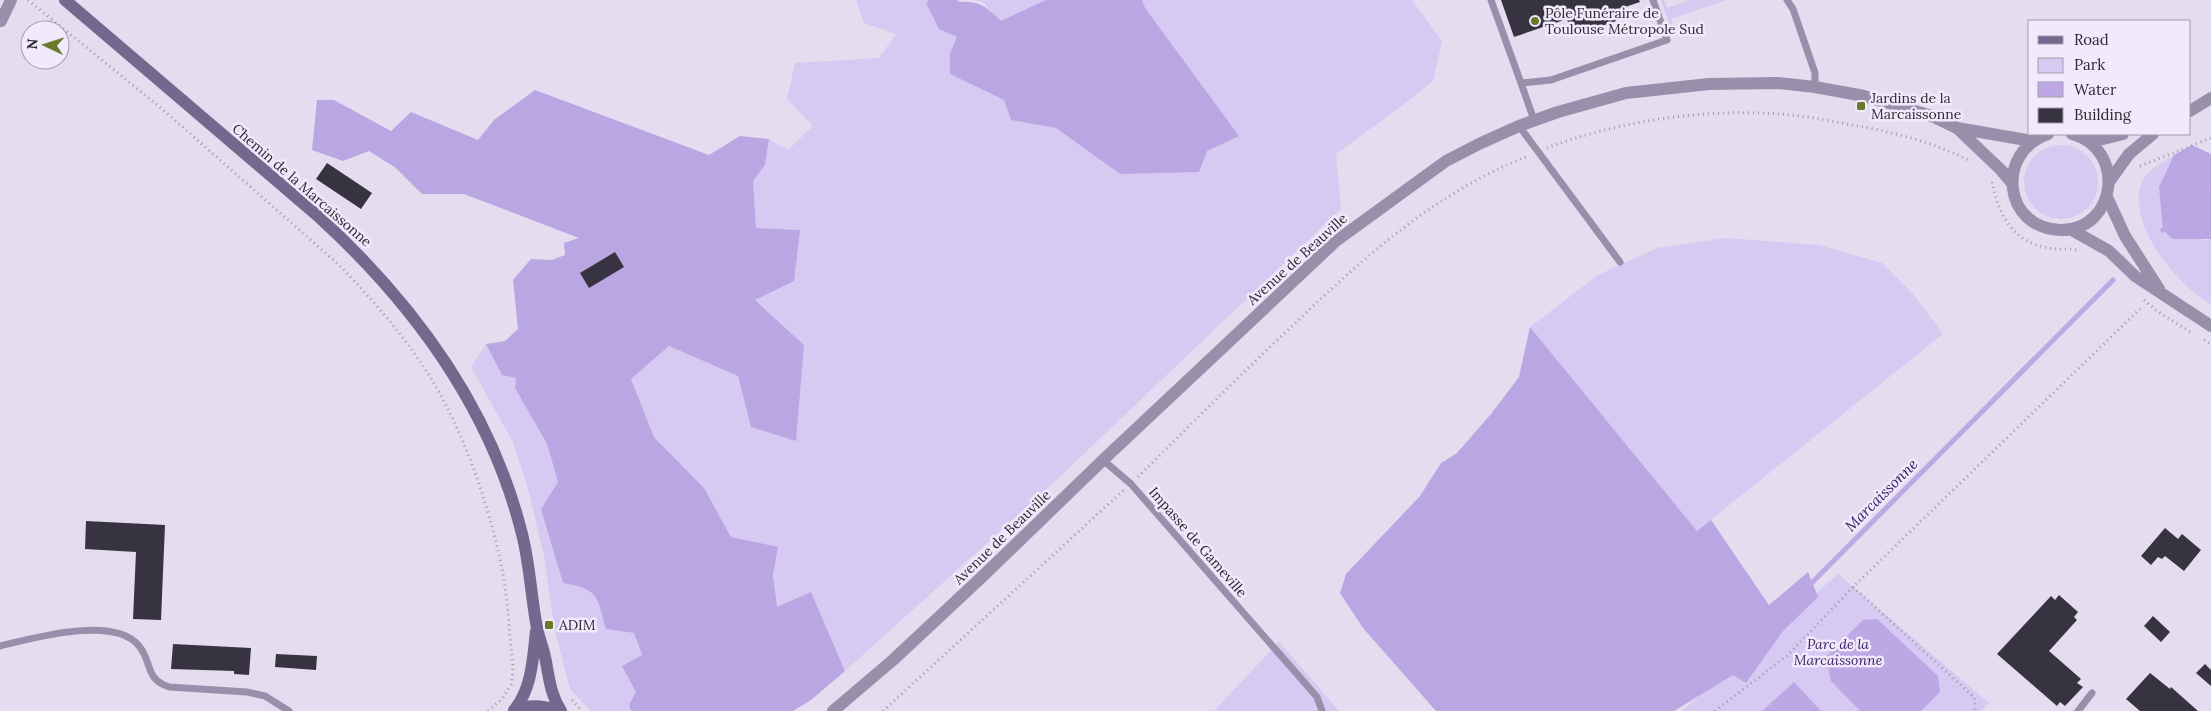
<svg xmlns="http://www.w3.org/2000/svg" width="2211" height="711" font-family="Lora,serif">
<style>
.green{fill:#d6c9f2}
.forest{fill:#baa6e3}
.water{fill:#bda8e5}
.lines{fill:none;stroke-linecap:round;stroke-linejoin:round}
.stream{stroke:#bda8e5;stroke-width:5}
.building{fill:#383341}
.path{stroke:#9f9aa8;stroke-width:3;stroke-dasharray:1 4;stroke-linecap:butt}
.lane{stroke:#9890aa;stroke-width:7}
.street{stroke:#9890aa;stroke-width:12}
.secondary{stroke:#75688e;stroke-width:12}
.poi-dot{fill:#6a7a29;stroke:#f0eafc;stroke-width:2}
.labels{text-anchor:middle;dominant-baseline:central;stroke-width:5;stroke-linejoin:round;paint-order:stroke}
.poi-label{font-size:14px;fill:#2c2a30;stroke:#f0eafc;text-anchor:start}
.street-label{font-size:14px;fill:#2c2a30;stroke:#f0eafc}
.park-label{font-size:14px;font-style:italic;fill:#3b1c63;stroke:#f0eafc}
.water-label{font-size:15px;font-style:italic;fill:#36175d;stroke:#f0eafc}
</style>
<rect width="100%" height="100%" fill="#e3ddef"/>
<path class="green" d="M856,0H929L926,3L957,37L950,53V74L1004,100L1011,120L1056,128L1120,174L1144,8L1142,0H1412L1442,41L1433,81L1404,104L1336,154L1341,209L1049,487L845,671L811,592L777,608L773,575L777,548L731,537L704,488L654,437L631,379L669,346L738,376L751,427L804,345L754,299L800,230L756,228L753,180L765,165L769,139L788,150L813,126L787,99L795,63L879,58L896,34L864,23Z
M975,0H1046L1001,22L984,3Z
M1661,0H1664L1667,8L1690,0H1726L1671,19L1675,31L1672,32Z
M2024 182a37 37 0 1 1 74 0a37 37 0 1 1-74 0Z
M2174,155L2159,187L2204,241L2211,239V305C2178,285 2128,227 2141,185C2145,171 2163,162 2174,155Z
M1725,238L1819,245L1882,263L1913,294L1943,334L1697,531L1530,327L1598,275L1657,248Z
M486,344L502,375L516,378L515,388L547,444L558,482L542,509L563,583C598,589 597,597 606,629L634,633L642,656L622,666L637,692L629,705L631,711H591L570,689L555,631L544,556L529,492L513,442L471,367Z
M1838,574L1989,703L1981,711H1682Z
M1279,642L1339,711H1214Z"/>
<path class="forest" d="M929,0H957L960,2C980,0 989,9 1001,21L1046,0H1142L1145,8L1239,136L1207,151L1199,172L1120,174L1056,128L1011,120L1004,100L950,74V53L957,37L939,29L926,3Z
M535,90L709,155L740,136L769,139L765,165L753,181L756,228L800,230L794,281L755,300L804,345L796,441L751,427L738,376L669,346L631,379L654,437L704,488L731,537L778,547L773,575L777,607L811,592L845,671L811,700L793,711H631L629,705L636,692L622,666L642,655L634,633L606,629C597,597 599,589 563,583L541,509L558,482L547,444L515,388L516,378L502,375L486,344L505,341L518,329L513,280L531,259L552,260L565,255L564,243L579,238L464,194H422L396,168L369,151L343,161L312,150L317,100H334L391,131L411,112L478,140L494,120Z
M2192,145L2211,154V239H2173L2163,230L2159,187L2174,155Z
M1530,327L1697,531L1711,520L1769,605L1808,572L1818,597L1783,631L1746,683L1733,675L1674,711H1436L1363,628L1340,593L1346,574L1420,496L1441,463L1457,453L1491,414L1519,377Z"/>
<path class="water" d="M1877,619L1938,676L1940,692L1921,711H1860L1831,681L1826,657L1863,620Z
M1794,682L1821,711H1762Z"/>
<g class="lines">
<path class="stream" d="M2163,230L2211,188
M1654,711L1735,660L2113,280"/>
</g>
<path class="building" d="M1501,0H1639L1640,2L1613,11L1616,21L1572,36L1567,19L1514,37Z
M327,163L372,193L361,209L316,179Z
M615,252L624,267L589,288L580,273Z
M86,521L165,525L161,620L133,619L136,552L85,549Z
M2165,528L2178,539L2182,534L2201,550L2184,571L2165,556L2162,559L2158,557L2151,565L2141,556Z
M2059,595L2078,612L2074,617L2077,620L2049,651L2081,679L2077,683L2083,687L2065,706L2060,702L2057,706L1997,654L2051,596L2055,600Z
M2153,616L2170,632L2161,642L2144,626Z
M173,644L251,648L249,675L234,674V671L171,669Z
M276,654L317,656L316,670L275,667Z
M2205,664L2211,670V686L2196,673Z
M2150,673L2170,689L2171,687L2198,711H2140L2126,699Z"/>
<g class="lines">
<path class="path" d="M28,0L161,108L338,264C367,294 395,325 419,360C458,416 485,492 500,559C508,594 509,632 513,668L512,682
M1547,148C1621,120 1712,107 1791,115C1813,117 1836,122 1858,126C1897,133 1935,143 1970,161
M2140,166L2211,138
M1992,182C1999,215 2012,242 2049,248C2058,250 2067,248 2076,250
M2144,300L2157,311L2192,333
M2204,340L2211,344
M1138,477C1188,427 1238,377 1290,328C1361,260 1434,193 1528,156
M1853,587L1974,697L1975,711
M572,700L582,711
M488,711L502,699L513,682
M883,711L1124,490
M1715,711L1789,654L1853,587L2142,307"/>
<path class="lane" d="M1491,0L1521,83
M1787,0L1793,9L1815,73V87
M1534,120L1521,83L1551,80L1667,40L1653,0
M1519,126L1620,262
M1103,460L1131,484L1317,697L1322,711
M0,646C33,638 115,615 139,646C153,663 144,678 169,687L247,692L265,696L289,711
M2078,711L2092,693"/>
<path class="street" d="M1,21L11,0
M2190,111L2211,98
M1957,128L2001,170L2012,183
M2048,134C1995,152 2003,229 2061,230C2117,230 2127,149 2072,134
M2087,140L2103,139L2123,134
M2109,182L2129,154L2153,134
M2107,197L2125,236L2159,289
M2070,229L2109,251L2135,276L2211,326
M833,711L893,660L984,575L1103,460L1336,241L1446,161L1481,143L1519,126L1558,112L1626,93L1709,84L1778,83L1815,87L1864,96L1932,116L1957,128L2032,141"/>
<path class="secondary" d="M65,0L319,217C413,303 491,409 522,534C530,565 531,597 537,628C539,638 543,647 545,657C549,676 550,694 561,711
M515,709C532,688 533,657 536,631
M514,710C528,705 543,705 557,711"/>
</g>
<g class="poi-dot">
<circle cx="1535" cy="21" r="5"/>
<rect x="1856" y="101" width="10" height="10" rx="2.5"/>
<rect x="544" y="620" width="10" height="10" rx="2.5"/>
</g>
<g class="labels">
<g class="poi-label">
<text x="1545" y="13">Pôle Funéraire de<tspan x="1545" dy="16">Toulouse Métropole Sud</tspan></text>
<text x="1871" y="98">Jardins de la<tspan x="1871" dy="16">Marcaissonne</tspan></text>
<text x="559" y="625">ADIM</text>
</g>
<g class="street-label">
<text transform="translate(302 185) rotate(41)">Chemin de la Marcaissonne</text>
<text transform="translate(1297 259) rotate(-42)">Avenue de Beauville</text>
<text transform="translate(1002 537) rotate(-44)">Avenue de Beauville</text>
<text transform="translate(1198 542) rotate(49)">Impasse de Gameville</text>
</g>
<g class="park-label">
<text x="1838" y="644">Parc de la<tspan x="1838" dy="16">Marcaissonne</tspan></text>
</g>
<g class="water-label">
<text transform="translate(1881 495) rotate(-45)">Marcaissonne</text>
</g>
</g>
<rect x="2028" y="20" width="162" height="115" fill="#f0eafc" stroke="#a29daa"/>
<rect x="2038" y="36" width="25" height="8" fill="#75688e" stroke="#a29daa"/>
<text x="2074" y="45" font-size="15" fill="#2c2a30">Road</text>
<rect x="2038" y="58" width="25" height="15" fill="#d6c9f2" stroke="#a29daa"/>
<text x="2074" y="70" font-size="15" fill="#2c2a30">Park</text>
<rect x="2038" y="82" width="25" height="15" fill="#bda8e5" stroke="#a29daa"/>
<text x="2074" y="95" font-size="15" fill="#2c2a30">Water</text>
<rect x="2038" y="108" width="25" height="15" fill="#383341" stroke="#a29daa"/>
<text x="2074" y="120" font-size="15" fill="#2c2a30">Building</text>
<g transform="translate(45 45) rotate(274)"><circle r="24" fill="#f0eafc" stroke="#a29daa"/>
<path d="M0-4L9 19L0 12L-9 19Z" fill="#6a7a29"/>
<text y="-8" font-size="14" font-weight="bold" text-anchor="middle" fill="#2c2a30">N</text>
</g>
</svg>
